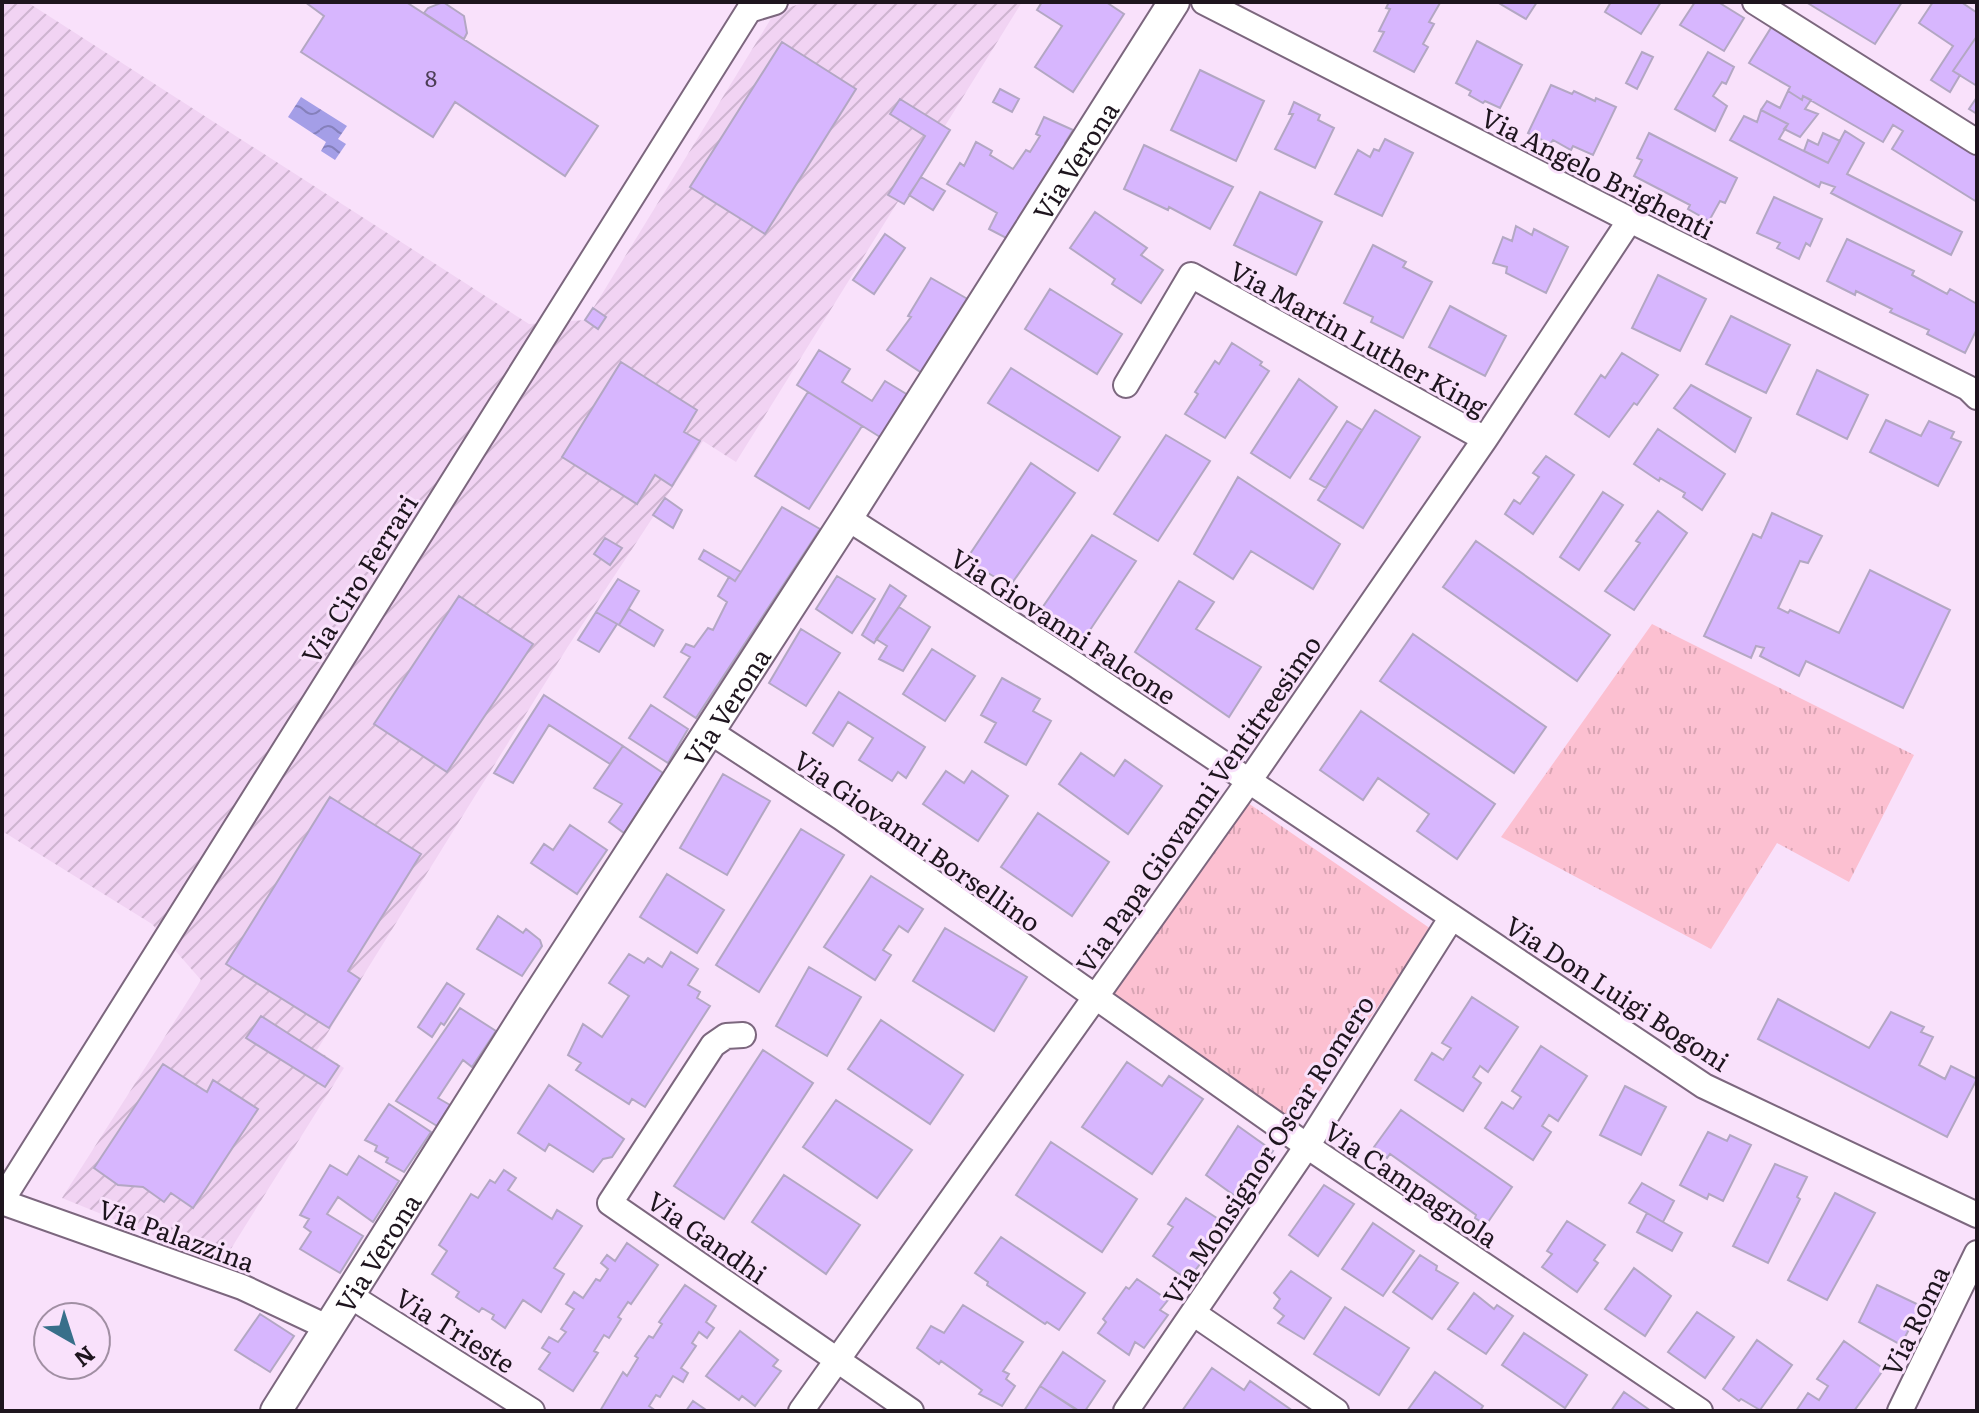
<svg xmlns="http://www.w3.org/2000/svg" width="1979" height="1413" font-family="Literata,serif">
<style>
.industrial{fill:url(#industrial-furrows)}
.grass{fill:url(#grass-tufts)}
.water{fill:url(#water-waves)}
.building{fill:#d7b6fe;stroke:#b3a7c3;stroke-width:2}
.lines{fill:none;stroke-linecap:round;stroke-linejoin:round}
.minor-casing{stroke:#7c677e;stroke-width:28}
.tertiary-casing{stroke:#7c677e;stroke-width:34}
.minor{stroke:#fff;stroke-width:24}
.tertiary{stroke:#fff;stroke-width:30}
.labels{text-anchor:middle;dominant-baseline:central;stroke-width:6;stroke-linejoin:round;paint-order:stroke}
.number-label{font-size:22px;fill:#4c3d56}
.street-label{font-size:26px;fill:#1e151e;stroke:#f9e1fb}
</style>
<defs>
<pattern id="industrial-furrows" width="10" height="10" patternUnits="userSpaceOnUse" patternTransform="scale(2)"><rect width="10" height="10" fill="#f1d3f3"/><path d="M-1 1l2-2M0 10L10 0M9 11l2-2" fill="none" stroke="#ceb4d0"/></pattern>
<pattern id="grass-tufts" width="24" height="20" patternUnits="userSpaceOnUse" patternTransform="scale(2)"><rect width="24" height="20" fill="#fcc0d1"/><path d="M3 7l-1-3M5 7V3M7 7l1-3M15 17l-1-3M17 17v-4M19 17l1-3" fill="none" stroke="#d8a4b3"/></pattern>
<pattern id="water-waves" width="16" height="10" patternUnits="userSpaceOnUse" patternTransform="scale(2)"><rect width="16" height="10" fill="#a49ee7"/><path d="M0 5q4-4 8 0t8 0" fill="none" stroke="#8580bb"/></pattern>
</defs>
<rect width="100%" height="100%" fill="#f9e1fb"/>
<path class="industrial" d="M2,2H27L529,324L586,320L775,12L806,2H1022L736,462L703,441L567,648L317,1050L344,1068L222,1263L62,1198L201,980L152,924L2,831Z"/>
<path class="grass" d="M1652,624L1914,755L1849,882L1777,843L1711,949L1501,837Z
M1248,803L1431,929L1297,1125L1112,997Z"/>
<path class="water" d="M301,97L347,126L338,139L346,144L335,160L321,151L326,142L288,117Z"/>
<path class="building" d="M305,2H406L598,126L565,176L455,102L433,137L301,52L324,16Z
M443,2L464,16L467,33L464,39L424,13L428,8Z
M1042,2H1106L1124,14L1073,92L1035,67L1062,26L1037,10Z
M1389,2L1440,3L1429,22L1434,24L1423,44L1428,47L1414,72L1374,51L1384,32L1379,31L1390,9L1386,8Z
M1497,2H1537L1526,19Z
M1611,2H1661L1641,34L1605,12Z
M1695,2H1718L1744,18L1724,51L1680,25Z
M1806,2H1902L1875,44Z
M1933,2H1961L1976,12L1977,10V36L1953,71L1960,75L1950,92L1931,80L1953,46L1919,23Z
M1774,23L1977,152V202L1892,149L1903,131L1893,125L1883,142L1803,96L1802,100L1788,91L1790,87L1749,63Z
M1977,36V86L1953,71Z
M1477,41L1522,65L1500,108L1485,101L1483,103L1469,95L1471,91L1456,83Z
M782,42L856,89L765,234L690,187Z
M1642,52L1653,57L1637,89L1626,83Z
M1708,52L1734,67L1726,84L1722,82L1713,96L1727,106L1715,131L1675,109Z
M1200,70L1264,101L1236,161L1171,130Z
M1551,85L1572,94L1574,91L1595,101L1596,98L1616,107L1593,155L1573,146L1571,150L1553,140L1550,144L1528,133Z
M1000,89L1019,99L1012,112L993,102Z
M1788,91L1802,100L1803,96L1811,100L1805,109L1818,114L1800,137L1784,129L1788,124L1761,110L1767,101L1780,108Z
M1977,97V114L1969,109Z
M900,99L950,130L904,204L888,195L925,136L890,114Z
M1294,102L1320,115L1318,120L1334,128L1315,168L1275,149L1293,114H1289Z
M1761,110L1788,124L1779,139L1828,163L1845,131L1864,143L1847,174L1962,232L1951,255L1831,193L1835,187L1821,182L1819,187L1730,140L1744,116L1757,122Z
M1044,117L1073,130L1065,143L1068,145L1010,240L989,229L997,213L947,184L960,163L964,166L976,142L992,151L990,155L1013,169L1026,150L1030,152L1040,136L1036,134Z
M1649,133L1737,178L1725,203L1720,201L1709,221L1688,209L1690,205L1634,176L1642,160L1637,158Z
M1823,133L1840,141L1828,163L1804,151L1808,140L1818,145Z
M1385,139L1413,153L1382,216L1335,194L1358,150L1370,157L1374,149L1379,151Z
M1144,145L1233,187L1210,229L1169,207L1168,210L1124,189Z
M921,177L945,191L933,210L909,195Z
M1260,192L1322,222L1296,275L1234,245Z
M1774,197L1822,219L1810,246L1806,243L1799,259L1777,248L1780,243L1757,233Z
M1095,212L1147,248L1141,255L1163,270L1141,303L1112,284L1115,279L1070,248Z
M1516,226L1532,235L1534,229L1568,247L1546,293L1506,273L1507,267L1493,263L1503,237L1512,241Z
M885,234L905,248L874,294L853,280Z
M1847,239L1914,271L1912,275L1947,294L1950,289L1977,304V329L1965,353L1927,334L1929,330L1890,312L1892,309L1856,291L1855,295L1827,281Z
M1373,245L1406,262L1403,267L1432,282L1403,338L1371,322L1373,317L1344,303Z
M1658,275L1706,299L1680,351L1632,328Z
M931,278L971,301L922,373L887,350L911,317L908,316Z
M1050,289L1122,334L1097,374L1025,329Z
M1450,306L1506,336L1485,376L1429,347Z
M593,308L606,317L598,329L585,320Z
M1731,316L1790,345L1766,393L1706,364Z
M1232,343L1262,362L1260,365L1269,371L1225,438L1185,414L1198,394L1195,392L1215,361L1219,364Z
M819,350L850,369L842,382L872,401L885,381L908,395L880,437L797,385Z
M1622,353L1658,375L1637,405L1634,403L1609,437L1575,414L1601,375L1605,378Z
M621,362L697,410L684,432L700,441L672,486L655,475L637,504L562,457Z
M1011,368L1120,437L1098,471L988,403Z
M1817,370L1868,395L1847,439L1797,414Z
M1299,379L1337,407L1290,478L1251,453Z
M1691,385L1751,418L1735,452L1674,408Z
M808,392L862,426L809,509L755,476Z
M1375,410L1420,437L1363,528L1318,500Z
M1886,420L1921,436L1929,421L1954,432L1951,438L1961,442L1938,486L1870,452Z
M1347,421L1362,430L1326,488L1310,479Z
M1658,429L1725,474L1702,510L1683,497L1685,493L1660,478L1659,481L1634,464Z
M1166,435L1210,461L1158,541L1114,514Z
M1546,456L1574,475L1533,534L1505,514L1514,500L1520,504L1539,477L1533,473Z
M1031,463L1075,493L1010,586L966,560Z
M1238,477L1340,544L1313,589L1251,551L1233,579L1194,554Z
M1603,492L1623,505L1579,570L1560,557Z
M665,498L682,510L673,528L653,515Z
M782,507L820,529L696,718L664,697L690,657L681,652L686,644L694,647L708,628L713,630L727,602L718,596L729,577L735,581L741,572Z
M1658,511L1687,533L1634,610L1605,591L1640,543L1636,541Z
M1772,513L1822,536L1808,563L1800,561L1778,608L1788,613L1790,610L1839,633L1870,570L1950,610L1903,708L1806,661L1799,676L1760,656L1764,648L1756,646L1751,658L1704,636L1753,534L1761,538Z
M1092,535L1136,561L1084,639L1040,611Z
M605,538L622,548L610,565L594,554Z
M1476,541L1610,635L1577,681L1443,587Z
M704,550L741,572L735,581L699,559Z
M837,576L875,599L852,633L816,609Z
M618,579L639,591L619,625L596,612Z
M1179,581L1214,602L1196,629L1261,667L1229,717L1135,652Z
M890,585L906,596L874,643L862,635Z
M459,596L533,644L447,772L374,724Z
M899,607L930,627L903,671L879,659L887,646L876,639Z
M629,609L663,630L654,646L619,625Z
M596,612L617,624L599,652L578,640Z
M801,629L840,653L806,706L769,683Z
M1413,634L1546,727L1514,773L1380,681Z
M932,649L975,676L945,721L903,694Z
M1002,678L1040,699L1033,711L1051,721L1026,765L985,742L996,723L981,715Z
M839,692L925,747L906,778L898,772L892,781L859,760L873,738L848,722L833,746L813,733Z
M544,695L623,746L610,764L549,725L513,783L494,773Z
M651,705L688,729L668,763L629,738Z
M1361,711L1495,804L1457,859L1417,831L1429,814L1378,778L1363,800L1320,770Z
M623,746L663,773L624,833L609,822L622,804L594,788Z
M1081,753L1114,776L1125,760L1162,786L1128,834L1059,784Z
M946,771L964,783L972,771L1008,796L978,841L923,804Z
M723,774L770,801L727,875L680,848Z
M330,797L421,854L348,971L360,979L329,1028L226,964Z
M1038,813L1109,862L1072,916L1001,867Z
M570,825L607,850L577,894L531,863L544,844L553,850Z
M801,829L844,855L759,992L716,965Z
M667,874L724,910L697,953L640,917Z
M871,876L923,909L908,932L899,926L883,950L891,955L875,980L824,947Z
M498,916L523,933L526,929L540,940L542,946L522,976L477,949Z
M945,928L1027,977L994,1031L913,981Z
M671,952L698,969L688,985L700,992L697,998L710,1006L645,1107L632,1099L629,1104L576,1070L581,1063L568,1055L583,1024L602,1037L629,996L609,983L629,954L644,963L648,958L662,967Z
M809,967L861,997L827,1056L776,1026Z
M447,983L464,994L444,1025L441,1023L432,1037L418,1027Z
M1472,997L1518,1027L1488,1072L1480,1066L1473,1077L1481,1083L1463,1111L1415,1080L1432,1053L1443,1060L1451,1048L1442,1043Z
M1778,999L1869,1048L1891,1012L1924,1027L1921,1032L1933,1037L1919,1065L1945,1079L1951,1066L1977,1079L1947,1137L1758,1039Z
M460,1008L496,1031L472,1067L463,1060L438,1098L450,1105L437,1126L396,1101Z
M261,1016L339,1066L325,1087L246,1038Z
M881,1020L963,1075L930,1124L848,1069Z
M1541,1046L1587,1076L1558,1121L1549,1115L1542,1126L1551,1132L1533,1160L1485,1128L1502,1102L1513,1109L1521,1097L1512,1091Z
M763,1050L813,1083L724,1219L674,1186Z
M1127,1062L1162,1086L1169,1076L1203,1099L1152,1174L1082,1127Z
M163,1064L207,1092L213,1080L258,1109L193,1208L171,1193L164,1202L143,1187L118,1185L94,1168Z
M549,1085L624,1139L612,1157L603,1159L593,1172L549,1144L545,1151L518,1133Z
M1625,1086L1666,1107L1641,1155L1600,1135Z
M836,1100L912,1150L877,1198L803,1147Z
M389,1104L431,1132L404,1172L386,1162L388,1158L375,1151L377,1146L365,1140Z
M1401,1110L1512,1187L1486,1225L1475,1218L1476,1215L1390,1154L1387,1158L1374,1147Z
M1238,1126L1273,1151L1261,1168L1265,1171L1242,1201L1206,1175Z
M1708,1132L1727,1141L1730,1135L1751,1145L1723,1201L1709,1194L1707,1199L1680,1185Z
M1051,1142L1137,1199L1102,1252L1016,1195Z
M359,1156L399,1181L373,1222L338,1197L327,1214L363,1236L340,1273L300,1249L311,1232L304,1227L309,1219L300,1215L330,1165L347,1175Z
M1775,1164L1807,1177L1797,1197L1800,1199L1768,1263L1733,1246Z
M504,1170L516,1178L508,1190L552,1219L557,1210L582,1226L554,1268L564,1274L541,1312L523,1300L505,1328L492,1319L494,1315L482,1308L479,1312L456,1297L459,1292L432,1274L447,1251L439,1245L471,1194L478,1198L490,1180L495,1183Z
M784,1175L860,1225L826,1274L752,1222Z
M1642,1183L1674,1201L1663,1222L1629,1203Z
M1324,1185L1354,1204L1318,1256L1289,1235Z
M1835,1193L1875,1213L1827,1300L1788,1280Z
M1186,1198L1223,1222L1204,1249L1209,1252L1188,1280L1153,1256L1173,1227L1168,1224Z
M1647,1213L1682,1233L1672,1251L1637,1232Z
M1567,1221L1605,1245L1594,1260L1598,1263L1577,1292L1542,1267L1552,1254L1547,1251Z
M1373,1223L1414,1251L1383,1296L1342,1269Z
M1001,1237L1085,1293L1059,1330L1047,1322L1045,1324L987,1285L988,1282L975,1273Z
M627,1243L658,1265L631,1304L628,1302L618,1317L621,1319L609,1338L604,1335L594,1351L598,1353L573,1391L539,1369L550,1353L542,1348L549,1337L558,1342L566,1332L561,1329L574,1309L566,1304L574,1292L583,1298L596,1279L600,1281L608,1269L601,1263L607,1255L615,1261Z
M1420,1255L1437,1266L1436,1270L1458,1283L1432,1319L1393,1292Z
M1634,1268L1671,1296L1645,1336L1605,1309Z
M1291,1271L1331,1298L1304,1339L1278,1323L1284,1316L1274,1308L1280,1299L1274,1293Z
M1137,1279L1168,1300L1160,1310L1168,1315L1144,1348L1135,1342L1129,1355L1098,1333L1106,1322L1103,1319L1126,1287L1129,1289Z
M685,1285L716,1306L706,1322L714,1328L707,1338L699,1332L692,1343L696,1346L681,1368L688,1373L683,1382L673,1376L660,1397L656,1395L649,1406L656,1411H600L623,1372L627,1376L638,1358L635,1356L649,1336L653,1338L662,1324L659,1322Z
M1877,1285L1921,1306L1901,1345L1859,1322Z
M1474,1293L1494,1309L1497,1305L1513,1316L1486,1354L1448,1329Z
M963,1305L1023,1342L1003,1371L1009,1374L1006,1379L1015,1386L1002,1406L979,1394L982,1390L941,1361L939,1364L917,1348L931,1326L944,1333Z
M1345,1307L1409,1348L1379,1395L1314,1354Z
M1697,1312L1734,1337L1705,1378L1668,1352Z
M260,1314L294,1336L270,1372L235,1350Z
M740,1331L778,1360L773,1366L781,1371L755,1406L742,1396L739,1400L706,1376Z
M1524,1333L1587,1375L1565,1408L1502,1365Z
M1757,1340L1792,1365L1760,1410L1741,1399L1739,1401L1723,1389Z
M1844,1341L1884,1369L1854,1411H1796L1808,1393L1819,1400L1828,1386L1817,1379Z
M1063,1352L1105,1381L1085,1411H1078L1040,1386Z
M1212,1368L1244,1390L1250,1381L1293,1411H1182Z
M1435,1372L1483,1406L1480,1411H1407Z
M1040,1386L1076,1409L1074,1411H1024Z
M1624,1392L1651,1411H1611Z
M693,1401L706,1410L705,1411H686Z"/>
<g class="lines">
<g class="minor-casing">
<path id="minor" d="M1204,2L1630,220L1968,388L1977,397
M1755,2L1977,142
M1126,385L1191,275L1485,439
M847,518L1076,665L1704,1086L1977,1215
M709,731L842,818L1307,1146L1700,1411
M743,1035L726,1036L713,1045L610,1203L911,1411
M2,1200L749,10L775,2
M2,1202L242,1287L329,1328
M349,1295L532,1411
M1193,1313L1336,1411
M801,1411L1249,781L1485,439L1630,220
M1126,1411L1307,1146L1452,917
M1900,1411L1977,1253"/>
</g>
<g class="tertiary-casing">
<g id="tertiary">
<path id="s1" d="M276,1411L532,1005L847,518L1174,2"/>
</g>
</g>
<use href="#minor" class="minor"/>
<use href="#tertiary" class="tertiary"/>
</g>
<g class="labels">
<g class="number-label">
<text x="431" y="77">8</text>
</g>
<g class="street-label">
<text stroke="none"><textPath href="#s1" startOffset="1484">Via Verona</textPath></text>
<text transform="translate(1598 172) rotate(27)">Via Angelo Brighenti</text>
<text transform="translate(1359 337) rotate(29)">Via Martin Luther King</text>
<text transform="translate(358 578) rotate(-58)">Via Ciro Ferrari</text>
<text transform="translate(1064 625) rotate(33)">Via Giovanni Falcone</text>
<text stroke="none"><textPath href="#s1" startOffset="836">Via Verona</textPath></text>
<text transform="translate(1197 803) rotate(-55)">Via Papa Giovanni Ventitreesimo</text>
<text transform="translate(918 840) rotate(35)">Via Giovanni Borsellino</text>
<text transform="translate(1618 992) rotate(33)">Via Don Luigi Bogoni</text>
<text transform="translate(1267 1149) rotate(-57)">Via Monsignor Oscar Romero</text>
<text transform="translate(1412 1183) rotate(34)">Via Campagnola</text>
<text transform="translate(177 1234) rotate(20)">Via Palazzina</text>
<text transform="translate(708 1236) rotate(35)">Via Gandhi</text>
<text stroke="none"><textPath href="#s1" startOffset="188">Via Verona</textPath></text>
<text transform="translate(1914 1320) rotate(-64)">Via Roma</text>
<text transform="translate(456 1329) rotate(32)">Via Trieste</text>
</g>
</g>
<rect width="1979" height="1413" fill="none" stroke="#1e151e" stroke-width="8"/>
<g transform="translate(72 1341) rotate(141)"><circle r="38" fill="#f9e1fb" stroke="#a18fa3" stroke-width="2"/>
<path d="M0-6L14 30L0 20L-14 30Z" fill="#386f8a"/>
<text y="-12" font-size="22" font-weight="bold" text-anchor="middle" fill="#1e151e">N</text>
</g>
</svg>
